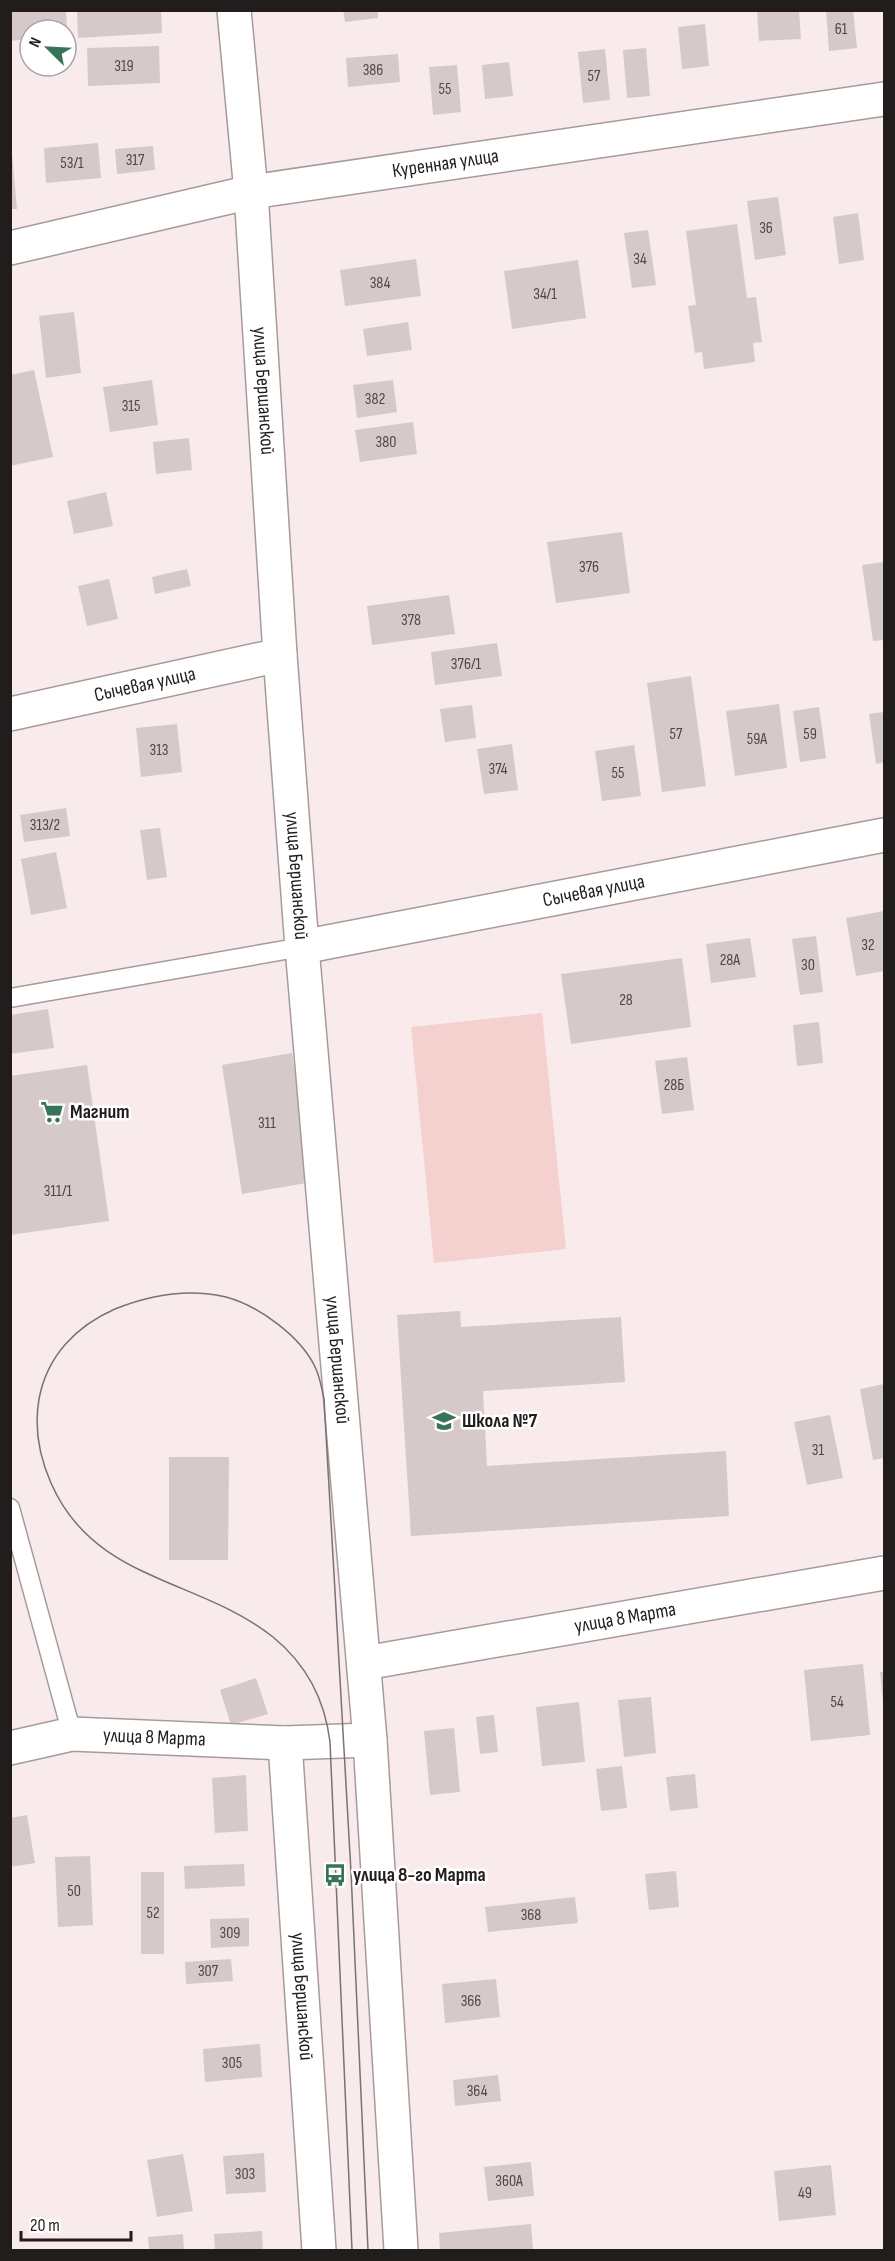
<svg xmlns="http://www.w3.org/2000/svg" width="895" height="2261" font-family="'Sofia Sans Condensed',sans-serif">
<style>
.garden{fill:#f4d0ce}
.building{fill:#d6c9c9}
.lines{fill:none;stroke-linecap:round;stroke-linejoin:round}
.lane-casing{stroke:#a79b9a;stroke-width:21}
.street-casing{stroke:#a79b9a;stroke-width:36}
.lane{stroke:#fff;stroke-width:18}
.street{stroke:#fff;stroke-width:33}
.tram{stroke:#7a7171;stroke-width:1.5}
.labels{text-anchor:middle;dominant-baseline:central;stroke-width:5;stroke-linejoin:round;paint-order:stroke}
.number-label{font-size:16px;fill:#4f4848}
.street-label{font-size:20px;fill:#221d1d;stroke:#fff}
.poi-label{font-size:20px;font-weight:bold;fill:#221d1d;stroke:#fff;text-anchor:start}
</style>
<rect width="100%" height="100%" fill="#f9ebeb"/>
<path class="garden" d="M542,1013L566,1249L434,1263L411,1027Z"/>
<path class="building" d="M10,10H66L67,30H30V39L10,41Z
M77,10H161L162,33L78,38Z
M343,10H378V18L345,22Z
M757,10H799L801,39L759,41Z
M826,10H853L857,48L829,51Z
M705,24L709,66L682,69L678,27Z
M159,46L160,83L88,86L87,48Z
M646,48L650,96L627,98L623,50Z
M605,49L610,100L583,103L578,52Z
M398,54L400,82L348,87L346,58Z
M509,62L513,96L485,99L482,65Z
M457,65L461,112L433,115L429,67Z
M98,143L101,178L46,183L44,148Z
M153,146L155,170L117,174L115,149Z
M10,153H12L17,209H10Z
M778,197L786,255L755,260L747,201Z
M858,213L864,260L839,264L833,217Z
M737,224L747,298L756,297L762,342L753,343L755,362L704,369L702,352L695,353L688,306L696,305L686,231Z
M648,230L656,285L632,288L624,233Z
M416,259L421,296L345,306L340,270Z
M578,260L586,318L512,329L504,271Z
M74,312L81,373L46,378L39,316Z
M408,322L412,350L367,356L363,329Z
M34,370L53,457L10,466V375Z
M152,380L158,425L110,432L103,387Z
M393,380L397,412L357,418L353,385Z
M413,422L417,454L360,462L355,430Z
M189,438L192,470L156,474L153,442Z
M106,492L113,526L74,534L67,501Z
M622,532L630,593L556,603L547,542Z
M884,562V640L873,641L862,565Z
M187,569L191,586L155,594L152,577Z
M109,579L118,619L87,626L78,586Z
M449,595L455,634L372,645L367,606Z
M497,643L502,676L435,685L431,652Z
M691,676L706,786L662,792L647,683Z
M779,704L787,768L735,776L726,711Z
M472,705L476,738L445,742L440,709Z
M819,707L826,758L800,762L793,711Z
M884,712V762L876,764L869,714Z
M177,724L182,772L141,777L136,728Z
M512,744L518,790L484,794L477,749Z
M634,745L641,796L602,801L595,751Z
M66,808L70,836L24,842L20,815Z
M160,828L167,877L147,880L140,830Z
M56,852L67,908L31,915L21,859Z
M884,911V971L856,976L846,918Z
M816,936L823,992L800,995L792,939Z
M750,938L756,977L711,983L706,944Z
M682,958L691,1027L571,1044L561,974Z
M48,1009L54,1048L10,1054V1015Z
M819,1022L823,1063L797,1066L793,1025Z
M292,1053L312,1182L242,1194L222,1065Z
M687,1057L694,1110L662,1114L655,1061Z
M87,1065L109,1221L10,1235V1076Z
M460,1311L461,1327L621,1317L625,1382L483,1391L487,1466L726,1451L729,1516L411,1536L397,1315Z
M884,1384V1458L873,1460L860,1389Z
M830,1415L843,1478L807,1485L794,1422Z
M169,1457H229L228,1560H169Z
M863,1664L870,1735L811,1741L804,1670Z
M880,1672H884V1701H883Z
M256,1678L268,1714L231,1725L220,1690Z
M651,1697L656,1753L624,1757L618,1700Z
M579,1702L585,1762L542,1766L536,1707Z
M494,1715L498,1752L480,1754L476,1717Z
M454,1728L460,1792L430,1795L424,1731Z
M622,1766L627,1808L601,1811L596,1769Z
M695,1774L698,1808L670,1811L666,1777Z
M246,1775L248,1831L215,1833L212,1778Z
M27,1815L35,1863L10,1867V1818Z
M90,1856L93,1925L58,1927L55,1857Z
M244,1864L245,1886L185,1889L184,1866Z
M676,1871L679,1907L649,1910L645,1874Z
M141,1872H164V1954H141Z
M575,1897L578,1923L488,1932L485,1907Z
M249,1918V1946L211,1948L210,1919Z
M231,1959L233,1981L186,1984L185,1962Z
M496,1979L500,2017L445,2023L442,1984Z
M260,2044L262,2077L205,2082L203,2049Z
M498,2075L501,2101L455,2106L453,2080Z
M264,2153L266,2192L226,2194L223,2156Z
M183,2154L193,2211L157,2217L147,2160Z
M531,2162L534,2196L488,2201L484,2167Z
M831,2165L836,2215L779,2221L774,2171Z
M531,2224L533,2250H440L439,2233Z
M262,2231L263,2250H215L214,2234Z
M183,2234L184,2250H149L148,2237Z"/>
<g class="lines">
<g class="lane-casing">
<path id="lane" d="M10,998L302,947
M10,1508L72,1734"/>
</g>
<g class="street-casing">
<g id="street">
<path id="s1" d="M234,10L251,192L280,655L302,947L370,1740L401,2250"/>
<path id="s2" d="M10,248L251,192L884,99"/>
<path id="s3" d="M10,714L280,655"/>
<path id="s4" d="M302,947L884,835"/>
<path id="s5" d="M365,1663L884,1573"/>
<path id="s6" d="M285,1743L319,2250"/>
<path id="s7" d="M10,1748L72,1734L285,1743L370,1740"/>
</g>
</g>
<use href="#lane" class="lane"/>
<use href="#street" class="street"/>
<path class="tram" d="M352,2250L330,1742C325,1700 306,1664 273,1637C199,1578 94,1582 51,1483C39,1456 34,1428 39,1399C47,1356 76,1326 115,1309C150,1295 188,1288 226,1297C259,1306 302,1337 316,1369C320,1378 322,1389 324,1399L351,1872L368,2250"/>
</g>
<defs>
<g id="supermarket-bare" transform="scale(1.8)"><path d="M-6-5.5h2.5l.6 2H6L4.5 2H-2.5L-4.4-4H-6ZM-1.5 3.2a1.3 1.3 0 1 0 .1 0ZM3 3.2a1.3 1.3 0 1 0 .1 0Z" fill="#37725b" stroke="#fff" stroke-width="2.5" paint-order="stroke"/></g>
<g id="school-bare" transform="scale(1.8)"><path d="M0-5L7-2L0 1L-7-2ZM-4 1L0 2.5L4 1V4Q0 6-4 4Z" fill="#37725b" stroke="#fff" stroke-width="2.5" paint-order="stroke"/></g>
<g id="bus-bare" transform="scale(1.8)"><path d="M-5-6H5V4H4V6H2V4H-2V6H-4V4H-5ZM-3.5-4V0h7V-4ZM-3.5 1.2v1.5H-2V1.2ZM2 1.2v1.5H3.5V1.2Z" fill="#37725b" stroke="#fff" stroke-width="2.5" paint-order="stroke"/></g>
</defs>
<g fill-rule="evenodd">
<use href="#supermarket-bare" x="52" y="1112"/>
<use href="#school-bare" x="444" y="1421"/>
<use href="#bus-bare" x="335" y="1875"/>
</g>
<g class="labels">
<g class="number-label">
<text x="841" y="29">61</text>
<text x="124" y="66">319</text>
<text x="373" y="70">386</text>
<text x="594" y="76">57</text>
<text x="445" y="89">55</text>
<text x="135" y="160">317</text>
<text x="72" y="163">53/1</text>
<text x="766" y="228">36</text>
<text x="640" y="259">34</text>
<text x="380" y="283">384</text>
<text x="545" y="294">34/1</text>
<text x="375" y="399">382</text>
<text x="131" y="406">315</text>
<text x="386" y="442">380</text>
<text x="589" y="567">376</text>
<text x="411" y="620">378</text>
<text x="466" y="664">376/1</text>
<text x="676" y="734">57</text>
<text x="810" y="734">59</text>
<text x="757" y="739">59А</text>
<text x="159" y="750">313</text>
<text x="498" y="769">374</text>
<text x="618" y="773">55</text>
<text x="45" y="825">313/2</text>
<text x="868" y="945">32</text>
<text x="730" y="960">28А</text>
<text x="808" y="965">30</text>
<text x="626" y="1000">28</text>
<text x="674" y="1085">28Б</text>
<text x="267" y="1123">311</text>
<text x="58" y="1191">311/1</text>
<text x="818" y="1450">31</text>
<text x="837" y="1702">54</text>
<text x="74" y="1891">50</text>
<text x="153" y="1913">52</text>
<text x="531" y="1915">368</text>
<text x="230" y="1933">309</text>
<text x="208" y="1971">307</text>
<text x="471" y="2001">366</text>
<text x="232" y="2063">305</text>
<text x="477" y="2091">364</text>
<text x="245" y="2174">303</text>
<text x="509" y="2181">360А</text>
<text x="805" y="2193">49</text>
</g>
<g class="street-label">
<text stroke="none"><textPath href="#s2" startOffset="444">Куренная улица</textPath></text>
<text stroke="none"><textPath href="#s1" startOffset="382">улица Бершанской</textPath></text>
<text stroke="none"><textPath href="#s3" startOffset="138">Сычевая улица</textPath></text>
<text stroke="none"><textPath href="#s1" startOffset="868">улица Бершанской</textPath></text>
<text stroke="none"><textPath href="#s4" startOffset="297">Сычевая улица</textPath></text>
<text stroke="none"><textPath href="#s1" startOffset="1354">улица Бершанской</textPath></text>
<text stroke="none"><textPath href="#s5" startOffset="264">улица 8 Марта</textPath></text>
<text stroke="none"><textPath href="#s7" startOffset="146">улица 8 Марта</textPath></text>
<text stroke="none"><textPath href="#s6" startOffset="254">улица Бершанской</textPath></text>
</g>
<g class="poi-label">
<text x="70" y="1112">Магнит</text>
<text x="462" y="1421">Школа №7</text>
<text x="353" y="1875">улица 8-го Марта</text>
</g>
</g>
<rect width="895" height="2261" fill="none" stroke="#221d1d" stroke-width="24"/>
<g transform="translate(48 48) rotate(294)"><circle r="28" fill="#ffffff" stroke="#a7a5a5" stroke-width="1.5"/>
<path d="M0-4.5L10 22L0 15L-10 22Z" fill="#37725b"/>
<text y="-9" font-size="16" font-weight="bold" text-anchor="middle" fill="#221d1d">N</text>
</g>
<path d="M21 2231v9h110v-9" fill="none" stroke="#221d1d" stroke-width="3"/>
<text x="30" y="2231" font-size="18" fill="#221d1d" stroke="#ffffff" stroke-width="4.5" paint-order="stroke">20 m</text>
</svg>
